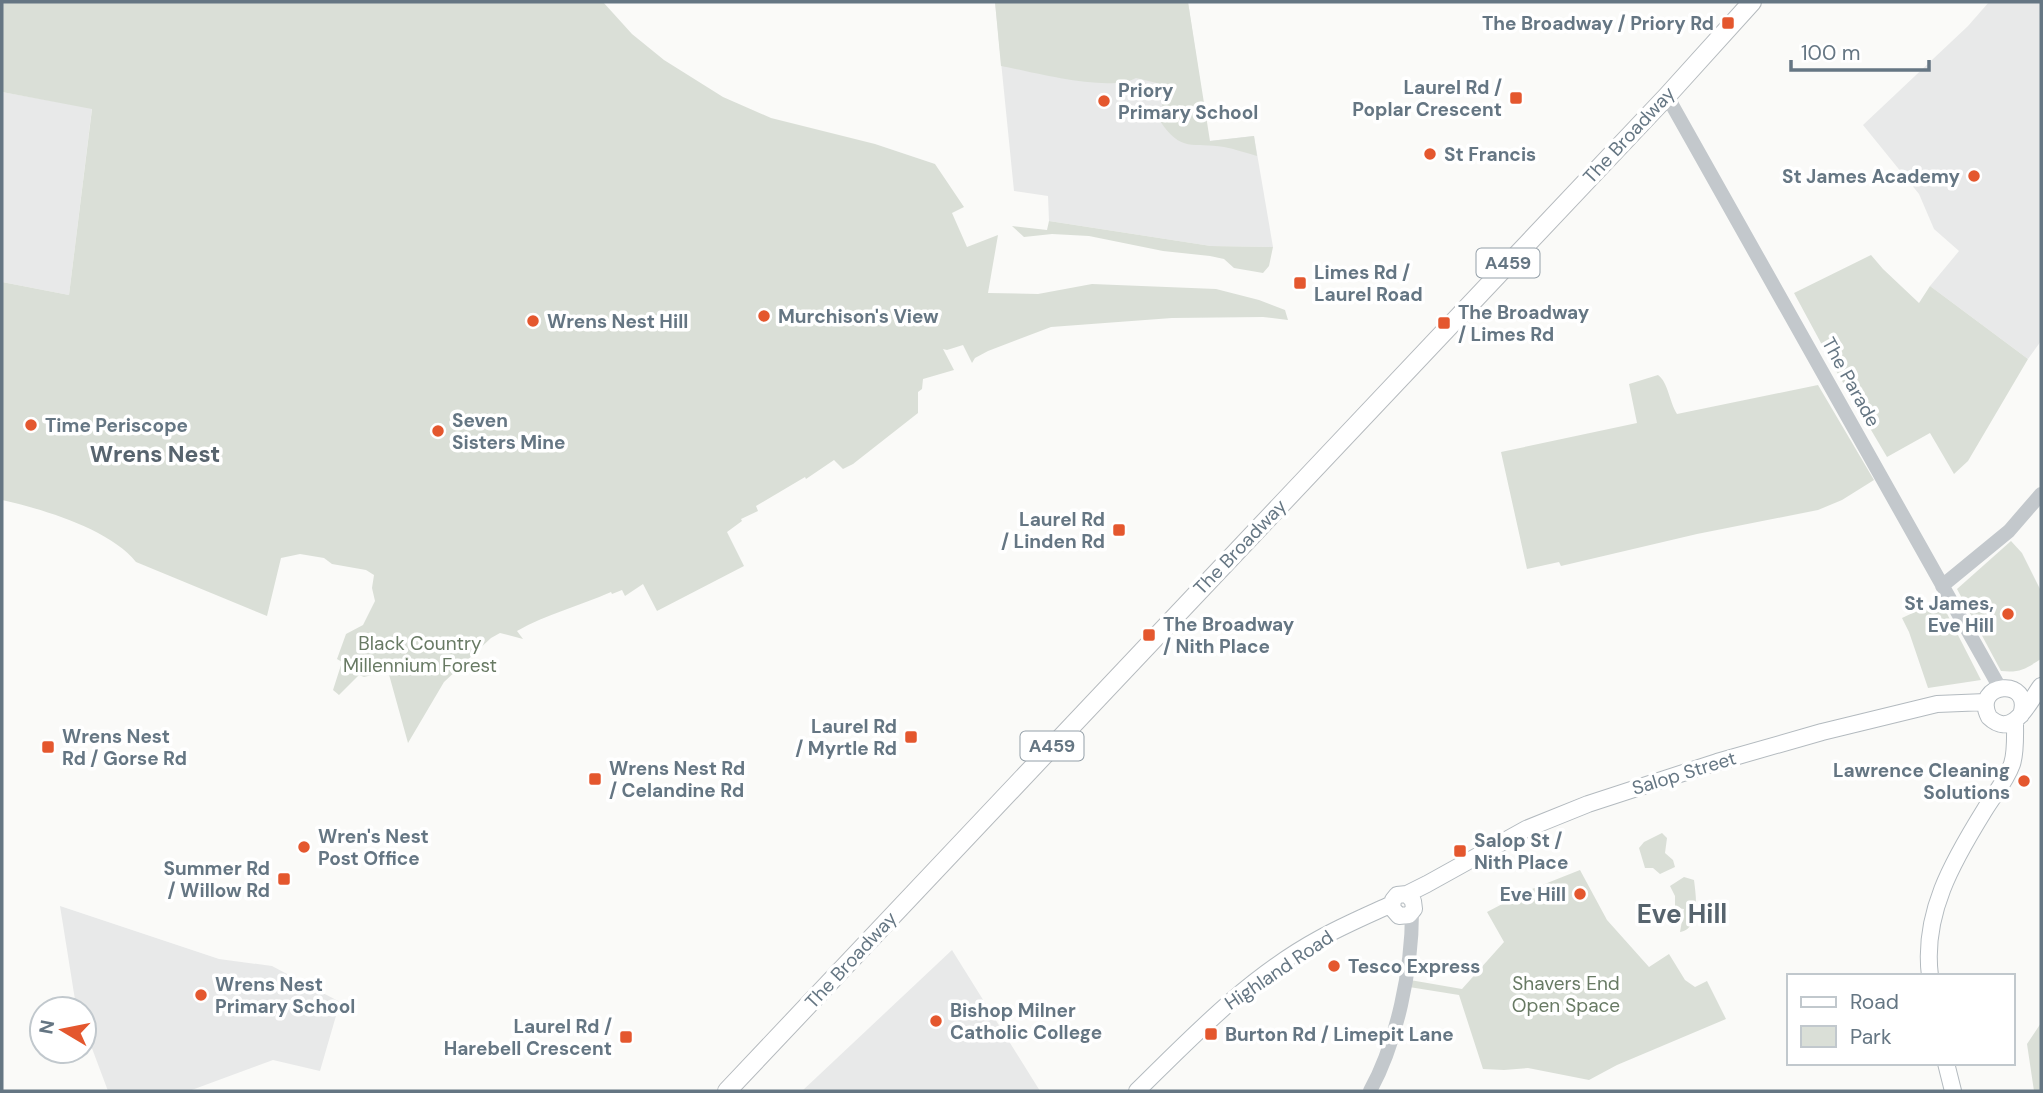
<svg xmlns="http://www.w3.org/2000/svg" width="2043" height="1093" font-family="'DM Sans',sans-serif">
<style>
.built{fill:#e8e9e9}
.green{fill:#dadfd7}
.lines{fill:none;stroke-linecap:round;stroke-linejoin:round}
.secondary-casing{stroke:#b3babf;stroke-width:18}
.primary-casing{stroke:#b5babe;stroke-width:20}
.tertiary{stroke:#c3c8cc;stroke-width:14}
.secondary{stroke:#fff;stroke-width:16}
.primary{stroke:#fff;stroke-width:18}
.poi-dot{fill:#e4572e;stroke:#fff;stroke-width:2.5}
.labels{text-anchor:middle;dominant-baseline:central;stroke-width:7;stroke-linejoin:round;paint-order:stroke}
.shield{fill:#fff;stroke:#939fa8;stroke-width:2}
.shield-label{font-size:18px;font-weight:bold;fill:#657683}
.poi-label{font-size:19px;font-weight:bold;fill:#657683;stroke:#fff;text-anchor:start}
.street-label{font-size:19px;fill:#657683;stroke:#fff}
.park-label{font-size:19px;fill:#687a64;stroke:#fff}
.quarter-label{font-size:23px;font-weight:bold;fill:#57646e;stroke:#fff}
.district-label{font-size:26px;font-weight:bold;fill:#57646e;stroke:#fff}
</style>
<rect width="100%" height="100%" fill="#fafaf8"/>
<path class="built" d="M995,2H1188L1209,141L1254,136L1273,247L1211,246L1049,221L1048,196L1014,191Z
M1989,2H2041V341L2028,359L1930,286L1959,251L1934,229L1919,194L1863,125L1968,26Z
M2,92L92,108L69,295L2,282Z
M60,906L219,959L272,966L340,1002L320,1071L273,1060L189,1091H108L84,1027V1009H77L76,1006Z
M952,950L1040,1091H802Z"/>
<path class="green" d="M2,2H603L632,34L664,60L723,97L771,118L875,144L935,164L964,207L952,213L967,247L998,235L988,293L1038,294L1092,284L1216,289L1259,300L1285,310L1288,320L1263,317L1172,318L1051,327L988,351L975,358L972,363L963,345L947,350L943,349L954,370L923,379L922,389L918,392V413L853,464L843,469L834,460L806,479L805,477L756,506L758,511L741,519L742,521L727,532L744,566L657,611L643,584L625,596L622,590L612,594L611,592C580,606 546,614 517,631L523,639L500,633L491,638L444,682L408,743L388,671L364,677L359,675L339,695L333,690L342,662L337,659L346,634L363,625L375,601L372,588L374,575L366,570L332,564L324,558L300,554L281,558L267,616L136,562C110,529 42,509 2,500V282L69,295L92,109L2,92Z
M995,2H1188L1210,141L1254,136L1257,156C1246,153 1235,149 1224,147C1193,142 1181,153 1160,121L1165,85L1136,78C1109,93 1033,72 1001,66Z
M1049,221L1211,246L1273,247L1269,266L1263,273L1234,268L1224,259L1210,256L1163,251L1089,236L1052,234L1024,237L1012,226L1047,230Z
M1871,255L1883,269L1919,303L1930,286L2028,359L1968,461L1954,474L1930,433L1887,457L1835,369L1794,293Z
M1658,375C1668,382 1669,401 1677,414L1818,385L1874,480L1842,500L1818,510L1697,534L1561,566L1559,562L1527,569L1501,452L1637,423L1629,384Z
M2011,541L2022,553L2041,591V659C2025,669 2020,673 2001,671L1957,589Z
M1940,600L1981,680L1928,688L1909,632L1902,618Z
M1662,833L1667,838L1665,853L1673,860L1675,867L1660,874L1653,868H1645L1639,848L1644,842Z
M1580,870L1607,920L1649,967L1669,954L1685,980L1695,987L1707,981L1726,1019L1617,1065L1589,1080L1528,1068L1504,1070L1483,1069L1459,995L1409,987L1410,980L1462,989L1504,942L1487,912L1527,891Z
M1684,877L1694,880C1696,896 1701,928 1680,932L1684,909L1675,908V896L1670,886Z
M2041,1023V1091H2034L2027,1044Z"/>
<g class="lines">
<g class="secondary-casing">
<path id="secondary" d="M2021,715C2034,676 1971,682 1989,717C2013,740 2029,702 2041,686
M1407,894L1413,901L1414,909L1409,915L1399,916L1392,908L1393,900L1397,895L1407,894L1427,884L1526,829L1588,804L1717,762L1822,732L1937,704L1986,702
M1930,976C1922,914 1953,861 1984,811C1993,796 2006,781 2012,764C2016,752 2015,735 2015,722
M1946,1063L1953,1091
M1137,1091C1193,1036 1249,977 1319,939C1342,926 1368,915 1392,904"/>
</g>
<g class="primary-casing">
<path id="primary" d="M727,1091L1667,96L1752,2"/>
</g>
<path class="tertiary" d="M1667,96L2000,688
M1942,586L2009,531L2041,494
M1370,1091C1397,1042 1412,969 1412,912"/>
<use href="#secondary" class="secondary"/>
<use href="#primary" class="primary"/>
</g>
<g class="poi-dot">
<rect x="1721" y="16" width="14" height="14" rx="3.5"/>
<rect x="1509" y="91" width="14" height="14" rx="3.5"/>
<circle cx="1104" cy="101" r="7"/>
<circle cx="1430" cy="154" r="7"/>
<circle cx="1974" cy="176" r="7"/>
<rect x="1293" y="276" width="14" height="14" rx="3.5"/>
<circle cx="764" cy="316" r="7"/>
<circle cx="533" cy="321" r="7"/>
<rect x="1437" y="316" width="14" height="14" rx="3.5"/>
<circle cx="31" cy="425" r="7"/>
<circle cx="438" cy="431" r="7"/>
<rect x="1112" y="523" width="14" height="14" rx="3.5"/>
<circle cx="2008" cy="614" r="7"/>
<rect x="1142" y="628" width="14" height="14" rx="3.5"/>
<rect x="904" y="730" width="14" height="14" rx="3.5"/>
<rect x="41" y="740" width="14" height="14" rx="3.5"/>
<rect x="588" y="772" width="14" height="14" rx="3.5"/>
<circle cx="2024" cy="781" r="7"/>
<circle cx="304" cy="847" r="7"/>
<rect x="1453" y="844" width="14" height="14" rx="3.5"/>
<rect x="277" y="872" width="14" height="14" rx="3.5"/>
<circle cx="1580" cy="894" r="7"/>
<circle cx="1334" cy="966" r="7"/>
<circle cx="201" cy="995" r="7"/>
<circle cx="936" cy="1021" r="7"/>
<rect x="1204" y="1027" width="14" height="14" rx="3.5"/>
<rect x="619" y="1030" width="14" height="14" rx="3.5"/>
</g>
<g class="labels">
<g class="shield">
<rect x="1476.5" y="248.5" width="63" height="29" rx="5"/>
<rect x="1020.5" y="731.5" width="63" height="29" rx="5"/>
</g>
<g class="shield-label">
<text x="1508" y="263">A459</text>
<text x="1052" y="746">A459</text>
</g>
<g class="poi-label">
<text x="1714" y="23" text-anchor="end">The Broadway / Priory Rd</text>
<text x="1502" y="87" text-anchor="end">Laurel Rd /<tspan x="1502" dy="22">Poplar Crescent</tspan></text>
<text x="1118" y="90">Priory<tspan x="1118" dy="22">Primary School</tspan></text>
<text x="1444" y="154">St Francis</text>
<text x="1960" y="176" text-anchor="end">St James Academy</text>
<text x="1314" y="272">Limes Rd /<tspan x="1314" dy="22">Laurel Road</tspan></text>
<text x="1458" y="312">The Broadway<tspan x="1458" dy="22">/ Limes Rd</tspan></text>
<text x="778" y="316">Murchison's View</text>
<text x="547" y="321">Wrens Nest Hill</text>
<text x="452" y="420">Seven<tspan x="452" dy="22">Sisters Mine</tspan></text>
<text x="45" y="425">Time Periscope</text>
<text x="1105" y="519" text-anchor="end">Laurel Rd<tspan x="1105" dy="22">/ Linden Rd</tspan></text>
<text x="1994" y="603" text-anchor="end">St James,<tspan x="1994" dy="22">Eve Hill</tspan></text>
<text x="1163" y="624">The Broadway<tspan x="1163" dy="22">/ Nith Place</tspan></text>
<text x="897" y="726" text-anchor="end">Laurel Rd<tspan x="897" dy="22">/ Myrtle Rd</tspan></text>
<text x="62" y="736">Wrens Nest<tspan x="62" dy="22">Rd / Gorse Rd</tspan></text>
<text x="609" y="768">Wrens Nest Rd<tspan x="609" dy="22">/ Celandine Rd</tspan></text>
<text x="2010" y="770" text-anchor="end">Lawrence Cleaning<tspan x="2010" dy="22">Solutions</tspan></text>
<text x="318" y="836">Wren's Nest<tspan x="318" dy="22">Post Office</tspan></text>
<text x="1474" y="840">Salop St /<tspan x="1474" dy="22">Nith Place</tspan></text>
<text x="270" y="868" text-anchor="end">Summer Rd<tspan x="270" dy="22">/ Willow Rd</tspan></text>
<text x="1566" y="894" text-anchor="end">Eve Hill</text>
<text x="1348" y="966">Tesco Express</text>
<text x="215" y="984">Wrens Nest<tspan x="215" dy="22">Primary School</tspan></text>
<text x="950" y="1010">Bishop Milner<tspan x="950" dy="22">Catholic College</tspan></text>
<text x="612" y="1026" text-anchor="end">Laurel Rd /<tspan x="612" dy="22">Harebell Crescent</tspan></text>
<text x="1225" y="1034">Burton Rd / Limepit Lane</text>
</g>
<g class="street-label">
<text transform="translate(1629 135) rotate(-47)">The Broadway</text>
<text transform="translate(1851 382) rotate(61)">The Parade</text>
<text transform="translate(1240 547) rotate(-46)">The Broadway</text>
<text transform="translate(1684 773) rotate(-17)">Salop Street</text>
<text transform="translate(851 960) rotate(-47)">The Broadway</text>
<text transform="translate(1279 970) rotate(-34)">Highland Road</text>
</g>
<g class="park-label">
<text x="420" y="643">Black Country<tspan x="420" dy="22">Millennium Forest</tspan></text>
<text x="1566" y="983">Shavers End<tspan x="1566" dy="22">Open Space</tspan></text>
</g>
<g class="quarter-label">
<text x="155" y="454">Wrens Nest</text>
</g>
<g class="district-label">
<text x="1682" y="914">Eve Hill</text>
</g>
</g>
<rect width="2043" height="1093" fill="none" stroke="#657683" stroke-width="7"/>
<rect x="1787" y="974" width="228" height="91" fill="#ffffff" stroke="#c1c8cd" stroke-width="2"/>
<rect x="1801" y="997" width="35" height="10" fill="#ffffff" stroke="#c1c8cd" stroke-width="2"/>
<text x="1850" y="1009" font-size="21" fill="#657683">Road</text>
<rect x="1801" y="1026" width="35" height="21" fill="#dadfd7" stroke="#c1c8cd" stroke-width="2"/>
<text x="1850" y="1044" font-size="21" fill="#657683">Park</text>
<g transform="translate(63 1030) rotate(280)"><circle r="33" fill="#ffffff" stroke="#c1c8cd" stroke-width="2"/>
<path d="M0-5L12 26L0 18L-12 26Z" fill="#e4572e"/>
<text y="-10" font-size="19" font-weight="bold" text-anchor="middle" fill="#657683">N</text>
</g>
<path d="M1791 60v10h138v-10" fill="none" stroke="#657683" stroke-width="3.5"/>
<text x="1801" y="60" font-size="21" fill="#657683" stroke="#ffffff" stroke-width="5" paint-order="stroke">100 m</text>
</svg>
